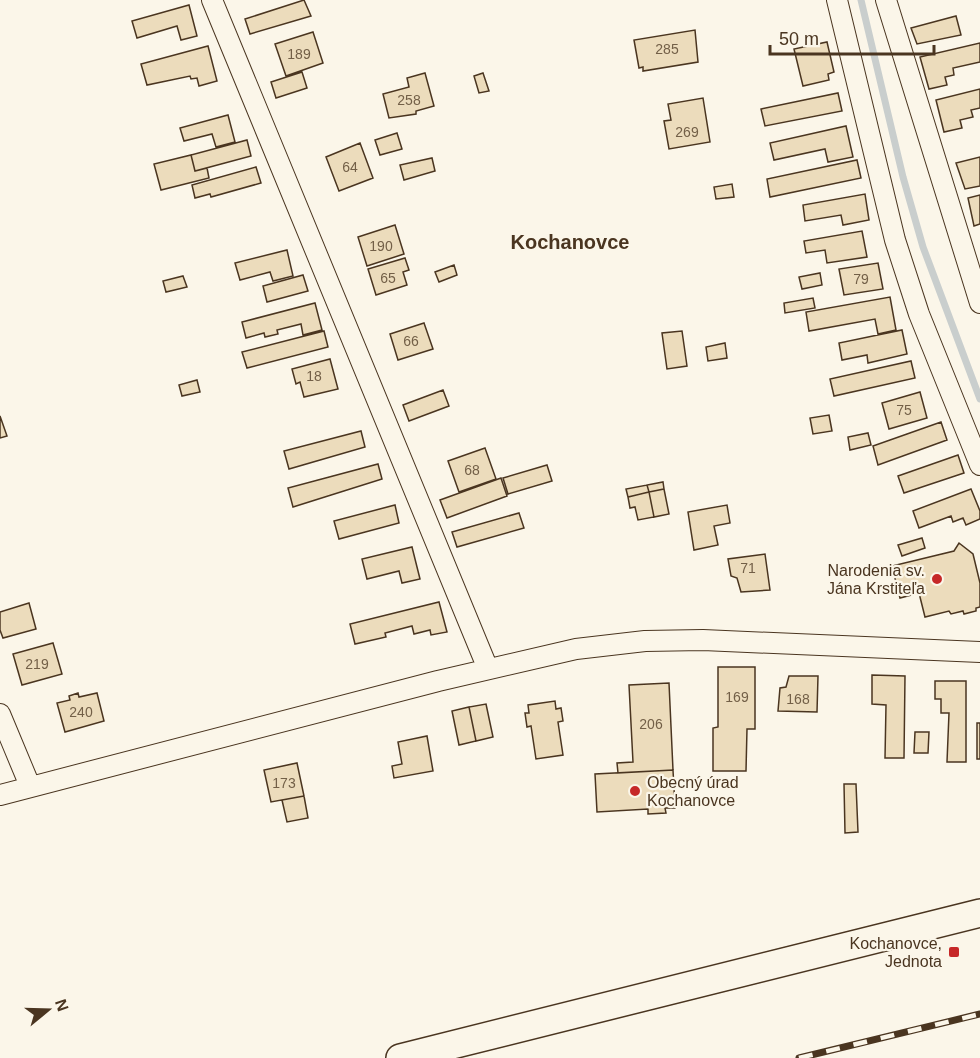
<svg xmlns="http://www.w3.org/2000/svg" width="980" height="1058" font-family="Arial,sans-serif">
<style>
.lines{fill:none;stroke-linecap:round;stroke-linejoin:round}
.stream{stroke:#c9cecd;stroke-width:7}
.building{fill:#ecdcbc;stroke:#4a3520;stroke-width:1.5}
.minor-casing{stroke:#4a3520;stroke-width:22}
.secondary-casing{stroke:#4a3520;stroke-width:30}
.minor{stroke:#fbf6e9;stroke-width:20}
.secondary{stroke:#fbf6e9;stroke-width:27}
.rail-casing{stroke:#4a3520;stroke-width:7}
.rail{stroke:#fbf6e9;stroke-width:4.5;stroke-dasharray:14;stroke-linecap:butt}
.poi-dot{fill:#c62828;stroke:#fbf6e9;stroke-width:2}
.labels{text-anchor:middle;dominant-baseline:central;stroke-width:4.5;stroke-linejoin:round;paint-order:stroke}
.number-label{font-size:14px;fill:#725f47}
.poi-label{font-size:16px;fill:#4a3520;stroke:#fbf6e9;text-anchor:end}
.quarter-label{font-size:20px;font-weight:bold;fill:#4a3520;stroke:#fbf6e9}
</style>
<rect width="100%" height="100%" fill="#fbf6e9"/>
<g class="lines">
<path class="stream" d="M861,0L903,177L923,247L980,399"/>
</g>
<path class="building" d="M304,0L311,16L250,34L245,19Z
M189,5L197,36L181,40L177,26L137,38L132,21Z
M956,16L961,35L917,44L911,28Z
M695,30L698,62L643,71V67L639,68L634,40Z
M313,32L323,63L286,76L275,44Z
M827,42L834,72L828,74L829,80L803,86L794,49Z
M980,43V62L953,68L954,75L945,77L947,85L929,89L920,57Z
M208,46L217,81L199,86L197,78L191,79L190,76L147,85L141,64Z
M302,72L307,88L276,98L271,82Z
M425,73L434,106L416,111V114L389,118L383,94L409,87L407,78Z
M483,73L489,91L479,93L474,76Z
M980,89V108L971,110L973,117L960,120L962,128L944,132L936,100Z
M838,93L842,111L765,126L761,109Z
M703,98L710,142L669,149L664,121L671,120L668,104Z
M228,115L235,142L216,147L212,134L184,141L180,128Z
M846,126L853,157L828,162L825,149L774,160L770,143Z
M397,133L402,149L380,155L375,140Z
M247,140L251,156L195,171L191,155Z
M360,143L373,178L339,191L326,157Z
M191,155L195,171L207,168L209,178L161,190L154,164Z
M980,157V186L965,189L956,163Z
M432,158L435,171L404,180L400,165Z
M857,160L861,178L770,197L767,179Z
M256,167L261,183L211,197L210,194L195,198L192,185Z
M732,184L734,197L716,199L714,187Z
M865,194L869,220L843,225L841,215L805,221L803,205Z
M980,195V224L974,226L968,198Z
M395,225L404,254L367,266L358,237Z
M862,231L867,257L827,263L825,250L806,253L804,241Z
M287,250L293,276L273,281L270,272L240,280L235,263Z
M405,258L409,270L403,272L407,285L376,295L368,269Z
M878,263L883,289L844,295L839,269Z
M454,265L457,275L439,282L435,272Z
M820,273L822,285L802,289L799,277Z
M303,275L308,291L267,302L263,286Z
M183,276L187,287L166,292L163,281Z
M890,297L896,330L878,334L875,319L809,331L806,312Z
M813,298L815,308L785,313L784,303Z
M315,303L322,330L303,335L301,324L277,330L278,334L265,337L264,333L246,338L242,322Z
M424,323L433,349L398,360L390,334Z
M902,330L907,354L868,363L867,355L842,360L839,343Z
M324,331L328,347L247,368L242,352Z
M682,331L687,366L667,369L662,333Z
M725,343L727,358L708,361L706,347Z
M330,359L338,389L304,397L300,382L296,384L292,369Z
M911,361L915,378L834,396L830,379Z
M197,380L200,392L182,396L179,385Z
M443,390L449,406L409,421L403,405Z
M920,392L927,418L889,429L882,403Z
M829,415L832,431L813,434L810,418Z
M0,416L7,436L0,438Z
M941,422L947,440L878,465L873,446Z
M361,431L365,447L289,469L284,451Z
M868,433L871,445L850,450L848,437Z
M485,448L496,479L459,492L448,461Z
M958,455L964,473L904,493L898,476Z
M378,464L382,479L293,507L288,488Z
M547,465L552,481L508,494L503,478Z
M501,478L507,496L447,518L440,500Z
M663,482L664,489L649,492L647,485Z
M647,485L649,492L628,497L626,489Z
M664,489L669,514L654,517L649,492Z
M971,489L980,511V519L966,525L963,518L953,522L951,516L919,528L913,511Z
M649,492L654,517L638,520L635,507L630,508L628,497Z
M395,505L399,523L339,539L334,521Z
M727,505L730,523L714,526L718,545L694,550L688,512Z
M519,513L524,528L457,547L452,532Z
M922,538L925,548L902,556L898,545Z
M959,543L973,554L980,583V607L976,608V611L964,614L963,611L951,614L949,611L925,617L919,593L900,598L892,566L954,551Z
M412,547L420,579L402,583L399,571L367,579L362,559Z
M765,554L770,590L741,592L737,578L731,576L728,559Z
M439,602L447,632L431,635L430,630L414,634L412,626L385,633L386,637L355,644L350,624Z
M29,603L36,629L3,638L0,630V612Z
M53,643L62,674L22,685L13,654Z
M718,667H755V729H747L746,771H713V728L718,727Z
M872,675L905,676L904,758H885L886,705L872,704Z
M789,676H818L817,712L778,711L780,688L786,687Z
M935,681H966V762H947L949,713H941V699H935Z
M669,683L673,770L618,773L617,763L633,762L629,685Z
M78,693L79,697L97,693L104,721L65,732L57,703L70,700L69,696Z
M555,701L556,709L561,708L563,721L558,722L563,755L536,759L531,726L527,727L525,713H529L528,705Z
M486,704L493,737L476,741L469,707Z
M469,707L476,741L459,745L452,711Z
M977,723H980V759H977Z
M915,732H929L928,753H914Z
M427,736L433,771L394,778L392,766L402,764L398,742Z
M297,763L304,796L271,802L264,770Z
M673,770L675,808H665L666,813L648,814V809L597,812L595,774Z
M844,784H856L858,832L845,833Z
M304,796L308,818L287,822L282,800Z"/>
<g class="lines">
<g class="minor-casing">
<path id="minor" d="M212,0L488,669
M837,0L895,240L919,314L980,465
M886,0L980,303
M0,714L30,786
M0,795L438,681L576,649L645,641L703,640L980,652"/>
</g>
<g class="secondary-casing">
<path id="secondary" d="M400,1058L980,913"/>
</g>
<use href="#minor" class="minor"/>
<use href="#secondary" class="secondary"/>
<g class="rail-casing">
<path id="rail" d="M799,1058L980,1014"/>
</g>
<use href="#rail" class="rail"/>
</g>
<g class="poi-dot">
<circle cx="937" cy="579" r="6"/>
<circle cx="635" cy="791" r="6"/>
<rect x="948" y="946" width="12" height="12" rx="3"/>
</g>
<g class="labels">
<g class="number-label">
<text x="667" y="49">285</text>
<text x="299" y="54">189</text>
<text x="409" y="100">258</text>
<text x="687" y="132">269</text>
<text x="350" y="167">64</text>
<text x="381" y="246">190</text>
<text x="388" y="278">65</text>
<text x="861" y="279">79</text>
<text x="411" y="341">66</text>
<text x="314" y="376">18</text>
<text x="904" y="410">75</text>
<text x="472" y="470">68</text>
<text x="748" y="568">71</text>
<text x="37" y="664">219</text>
<text x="737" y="697">169</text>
<text x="798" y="699">168</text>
<text x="81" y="712">240</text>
<text x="651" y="724">206</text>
<text x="284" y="783">173</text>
</g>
<g class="poi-label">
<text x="925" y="570">Narodenia sv.<tspan x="925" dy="18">Jána Krstiteľa</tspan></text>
<text x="647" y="782" text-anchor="start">Obecný úrad<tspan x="647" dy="18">Kochanovce</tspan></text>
<text x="942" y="943">Kochanovce,<tspan x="942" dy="18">Jednota</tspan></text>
</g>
<g class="quarter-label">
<text x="570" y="242">Kochanovce</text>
</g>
</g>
<g transform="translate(48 1010) rotate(71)" stroke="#fbf6e9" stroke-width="4.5" paint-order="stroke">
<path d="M0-4.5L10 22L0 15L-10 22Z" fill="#4a3520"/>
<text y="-9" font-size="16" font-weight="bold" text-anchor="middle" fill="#4a3520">N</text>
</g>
<path d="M770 45v9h164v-9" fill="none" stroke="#4a3520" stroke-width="3"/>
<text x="779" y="45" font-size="18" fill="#4a3520" stroke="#fbf6e9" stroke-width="4.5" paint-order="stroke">50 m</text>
</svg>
